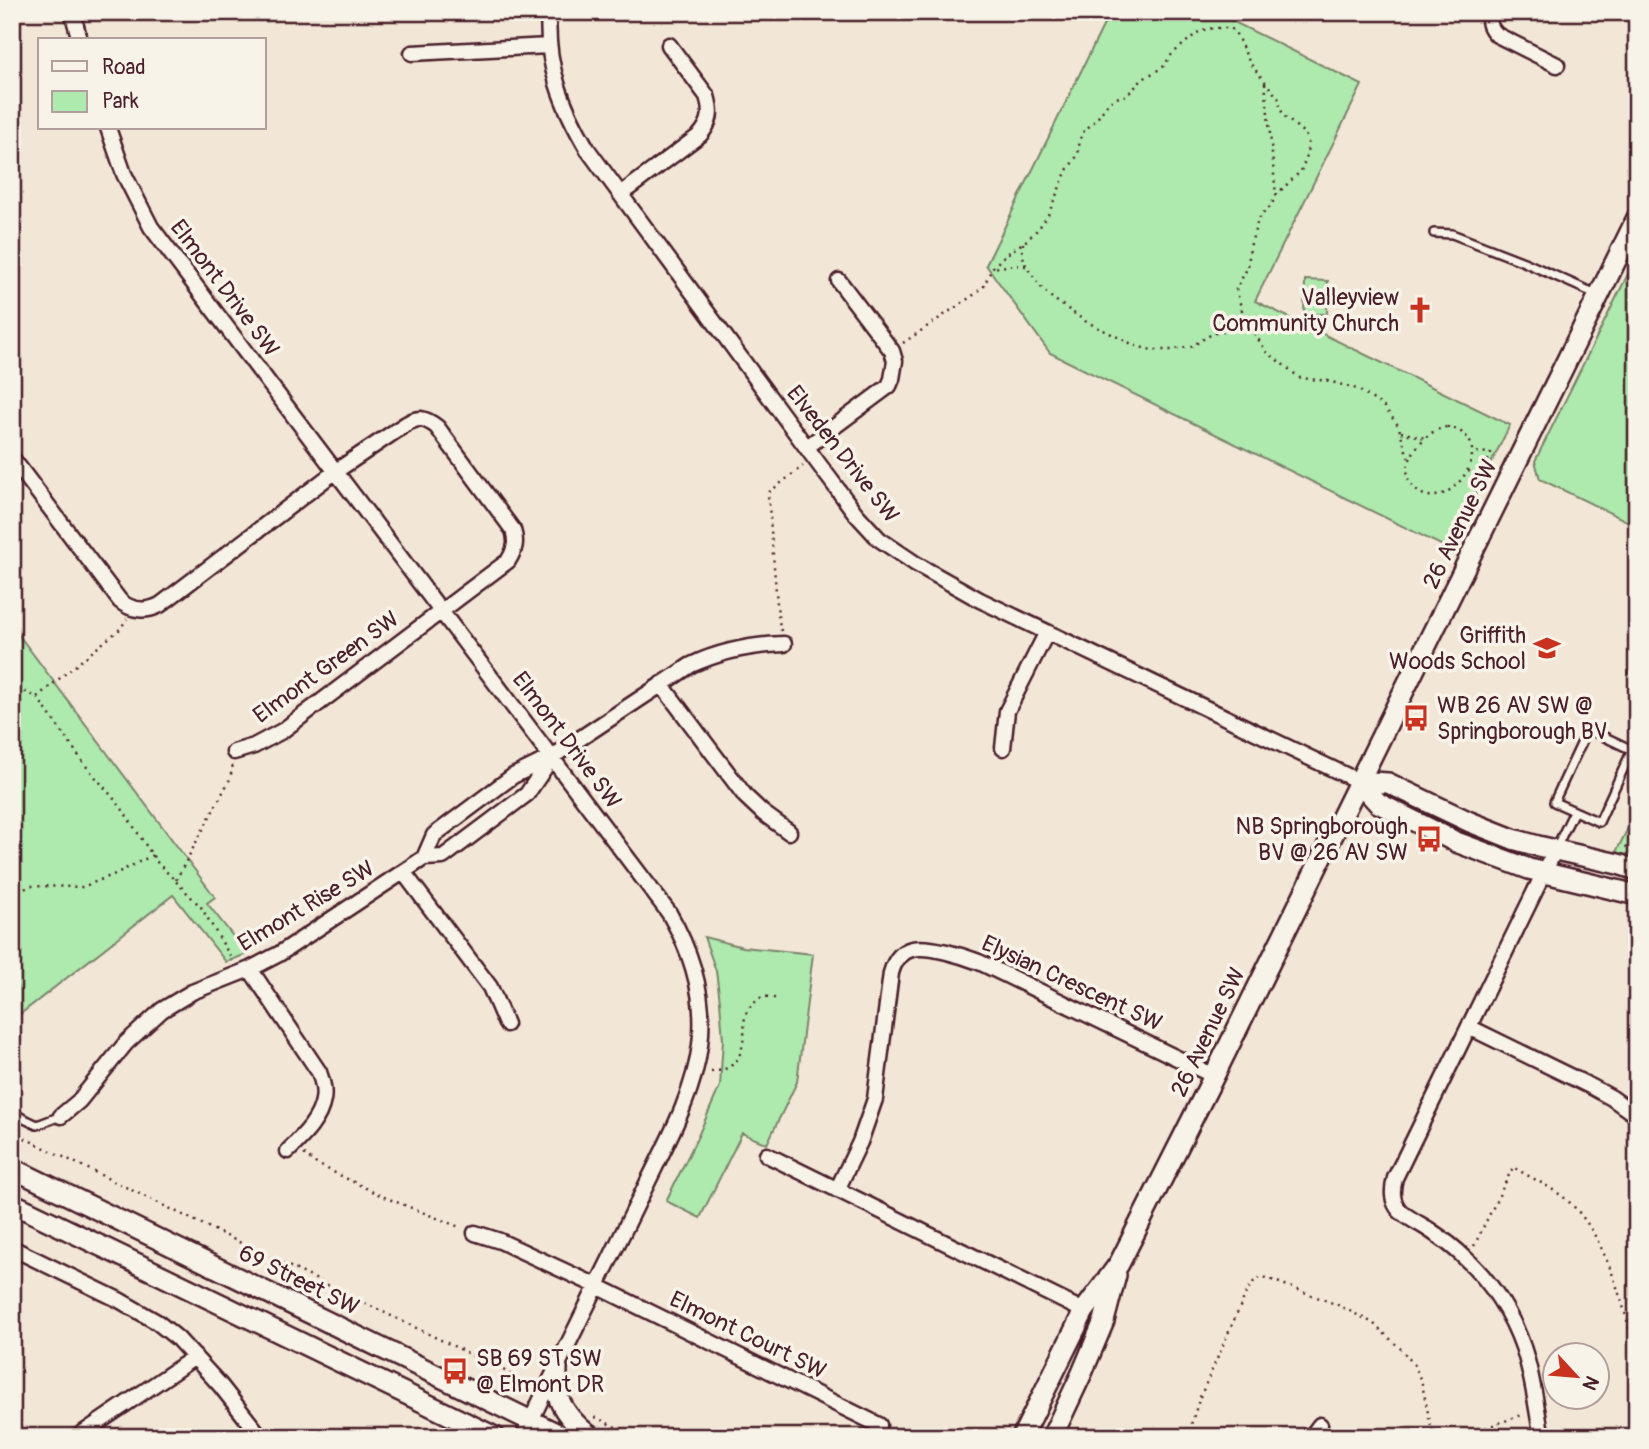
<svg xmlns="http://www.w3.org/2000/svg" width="1649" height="1449" font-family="Pangolin,sans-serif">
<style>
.green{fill:#aee9ad;stroke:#7c846c;stroke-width:2}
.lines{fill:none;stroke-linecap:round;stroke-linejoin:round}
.lane-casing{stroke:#4a1f2b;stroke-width:12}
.street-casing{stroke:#4a1f2b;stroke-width:19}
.secondary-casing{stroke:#4a1f2b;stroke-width:24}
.path{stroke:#4a1f2b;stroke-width:2.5;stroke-dasharray:2 5;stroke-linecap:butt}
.lane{stroke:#f7f3e8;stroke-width:7}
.street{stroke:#f7f3e8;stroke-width:14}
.secondary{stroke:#f7f3e8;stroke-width:19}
.labels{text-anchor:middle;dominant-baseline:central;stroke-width:7;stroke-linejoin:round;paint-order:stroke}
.street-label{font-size:23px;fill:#4a1f2b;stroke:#f7f3e8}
.poi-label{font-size:23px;fill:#4a1f2b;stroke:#f7f3e8;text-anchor:end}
</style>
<rect width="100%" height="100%" fill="#f2e7d6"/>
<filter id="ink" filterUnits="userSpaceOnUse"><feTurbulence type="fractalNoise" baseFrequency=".0143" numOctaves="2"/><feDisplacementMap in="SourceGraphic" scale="14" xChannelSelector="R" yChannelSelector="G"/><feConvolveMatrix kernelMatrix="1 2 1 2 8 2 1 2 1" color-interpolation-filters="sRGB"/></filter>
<g filter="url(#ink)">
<path class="green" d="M1110,12H1214L1362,85L1255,301L1510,425L1449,549L1050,353L986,265Z
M1637,256V526L1540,479L1535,461Z
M1305,280L1328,281L1327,314H1304Z
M12,626L215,897L207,903L247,954L226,962L173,895L14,1019L12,1018Z
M1637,810V862L1614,856Z
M704,937L743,947L813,954L797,1082L767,1144L742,1133L700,1218L666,1201L698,1136L720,1086L723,1040L720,1001L716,971Z"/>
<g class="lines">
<g class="lane-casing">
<path id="lane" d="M1434,233L1452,234L1524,262L1598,295
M1588,729L1632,750L1599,822L1554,802Z
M1556,848L1574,811
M12,1113L37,1125L61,1116"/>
</g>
<g class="street-casing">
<path id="street" d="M72,12L80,40
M549,12C545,64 562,106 588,150L815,459L856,514L879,539L916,564L980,600L1358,781
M1491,12C1487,22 1490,28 1497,35L1557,65
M412,53L549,46
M108,128L124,174L151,227L669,913C692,953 706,998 700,1045C694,1097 662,1151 640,1198C601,1278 561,1357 523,1437
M621,194L700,135C711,122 712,112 707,96L669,45
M807,447L889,386L892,379L895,361L892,351L839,281
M12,458L120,601C132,611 146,612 160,605L336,471L406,424C419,416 425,418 437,427L513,530C517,542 515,550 508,561L282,731L254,746L234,752
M661,684L746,797L763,813L789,832
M1003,748L1007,711L1047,632
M424,858L434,835L513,776L552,757L691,665C721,651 751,645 784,644
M404,873L490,987L506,1024
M250,969L319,1072C322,1081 325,1090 323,1100C320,1120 302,1137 288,1151
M1469,1027L1592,1087L1612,1098L1637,1116
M61,1116L79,1101L126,1043L162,1010L192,992L250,969L279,954L424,858L443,857L527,794L552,757
M767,1155L1084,1311
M837,1190L860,1142L875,1099L891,973C894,962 900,952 912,949C929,945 963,956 979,962L1214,1076
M475,1233L500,1241L597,1286L879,1425
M12,1248L119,1300L157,1322L177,1338L220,1385L261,1437
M77,1437L195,1357
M1311,1437L1320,1425
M1542,1437C1536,1407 1533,1376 1523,1347C1512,1315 1491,1281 1465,1258C1455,1248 1443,1239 1431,1231C1421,1224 1409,1219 1400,1211C1391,1201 1392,1190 1395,1178L1555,850"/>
</g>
<g class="secondary-casing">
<path id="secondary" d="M1358,781L1378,803L1456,842L1529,869L1637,895
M1358,781L1388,783L1470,822L1513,839L1538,846L1618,864L1637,870
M12,1168L564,1437
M12,1203L495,1437
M557,1367C557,1376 556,1388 558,1396C563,1412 578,1427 591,1437
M1022,1437L1084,1311L1119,1264L1214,1076L1637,218
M1052,1437L1082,1373L1104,1321L1116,1275"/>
</g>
<path class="path" d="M1265,83L1276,195L1271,206L1262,214L1257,223L1250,247L1248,267L1236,289L1243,314L1249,326L1267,352L1300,378L1328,381L1357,389L1383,406L1398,425L1409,460
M1023,243L1022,253L1026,266L1041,287L1052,298L1085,321L1136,346L1152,350H1170L1192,346L1212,334L1249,325
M1026,266L1013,265L992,268L1004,256L1027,240L1038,229L1047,217L1067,170L1078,155L1080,139L1084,131L1096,120L1109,102L1116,98L1127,95L1143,79L1163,67L1172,54L1197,33L1206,29L1216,28H1228L1234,30L1250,63L1279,99L1280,108L1284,116L1305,134L1308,142L1307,155L1301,171L1276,195
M903,343L975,294L984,286L992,268
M1447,427C1507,438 1445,524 1413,487C1395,466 1425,429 1447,427Z
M1401,432L1425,438
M1468,471L1483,473L1491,453L1472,452
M781,631L778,616L768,493L803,466
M12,686L37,697L86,766L121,807L156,861L201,907L233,961
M37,697L120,629L127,619
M1626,848L1637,822
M176,880L230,779L233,764
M12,894L31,886L82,887L113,875L153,855
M12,959C17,977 20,993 12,1011
M711,1072C735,1070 742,1057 744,1035C745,1029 744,1023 745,1017C747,1007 755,1002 763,996L779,999
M12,1132L509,1373L521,1391L527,1395
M304,1154L315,1163L384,1197L462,1228
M1474,1246L1513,1167C1531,1178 1552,1187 1568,1201C1607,1236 1624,1308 1637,1358
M595,1417L636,1437
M1187,1437L1200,1397L1247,1291L1255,1280L1264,1277L1338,1305L1373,1323L1402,1350L1415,1366L1422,1384L1433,1437
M1459,1437L1522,1415"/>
<use href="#lane" class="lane"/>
<use href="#street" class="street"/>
<use href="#secondary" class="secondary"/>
</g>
</g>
<defs>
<g id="church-bare" transform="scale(2.1)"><path d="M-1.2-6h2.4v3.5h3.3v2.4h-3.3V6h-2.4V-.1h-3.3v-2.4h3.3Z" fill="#c8321e" stroke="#f7f3e8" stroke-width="2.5" paint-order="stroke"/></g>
<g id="school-bare" transform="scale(2.1)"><path d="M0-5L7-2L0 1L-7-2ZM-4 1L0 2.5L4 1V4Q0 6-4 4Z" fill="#c8321e" stroke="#f7f3e8" stroke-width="2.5" paint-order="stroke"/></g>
<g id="bus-bare" transform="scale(2.1)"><path d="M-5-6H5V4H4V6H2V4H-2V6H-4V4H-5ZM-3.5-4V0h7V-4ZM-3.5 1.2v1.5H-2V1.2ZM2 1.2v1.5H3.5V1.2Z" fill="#c8321e" stroke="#f7f3e8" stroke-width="2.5" paint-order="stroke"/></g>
</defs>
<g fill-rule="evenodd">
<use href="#church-bare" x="1420" y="310"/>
<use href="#school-bare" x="1547" y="648"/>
<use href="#bus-bare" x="1416" y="718"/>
<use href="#bus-bare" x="1429" y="839"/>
<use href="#bus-bare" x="455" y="1371"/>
</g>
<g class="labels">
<g class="street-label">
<text transform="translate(225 288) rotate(53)">Elmont Drive SW</text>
<text transform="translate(843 454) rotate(52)">Elveden Drive SW</text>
<text transform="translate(1460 524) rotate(-64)">26 Avenue SW</text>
<text transform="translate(326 667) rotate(-36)">Elmont Green SW</text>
<text transform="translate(567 740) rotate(53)">Elmont Drive SW</text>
<text transform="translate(306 906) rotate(-31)">Elmont Rise SW</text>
<text transform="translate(1072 983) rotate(25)">Elysian Crescent SW</text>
<text transform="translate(1208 1032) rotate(-64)">26 Avenue SW</text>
<text transform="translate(299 1280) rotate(26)">69 Street SW</text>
<text transform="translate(748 1335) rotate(26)">Elmont Court SW</text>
</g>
<g class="poi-label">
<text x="1399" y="297">Valleyview<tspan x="1399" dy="26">Community Church</tspan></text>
<text x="1526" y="635">Griffith<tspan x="1526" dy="26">Woods School</tspan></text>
<text x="1437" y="705" text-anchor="start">WB 26 AV SW @<tspan x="1437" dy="26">Springborough BV</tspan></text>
<text x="1408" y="826">NB Springborough<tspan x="1408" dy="26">BV @ 26 AV SW</tspan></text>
<text x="476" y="1358" text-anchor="start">SB 69 ST SW<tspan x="476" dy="26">@ Elmont DR</tspan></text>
</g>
</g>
<rect width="1649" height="1449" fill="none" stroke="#f7f3e8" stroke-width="42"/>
<rect x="21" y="21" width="1607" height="1407" fill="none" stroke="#4a1f2b" stroke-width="2.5" filter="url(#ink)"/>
<rect x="38" y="38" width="228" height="91" fill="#f7f3e8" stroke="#b29e9c" stroke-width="2"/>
<rect x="52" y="61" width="35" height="10" fill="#f7f3e8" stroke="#b29e9c" stroke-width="2"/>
<text x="102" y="74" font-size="21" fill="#4a1f2b">Road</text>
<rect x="52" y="91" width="35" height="21" fill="#aee9ad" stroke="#b29e9c" stroke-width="2"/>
<text x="102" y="108" font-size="21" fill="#4a1f2b">Park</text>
<g transform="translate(1576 1376) rotate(116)"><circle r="33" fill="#f7f3e8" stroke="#b29e9c" stroke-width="2"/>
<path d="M0-5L12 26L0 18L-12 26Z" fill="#c8321e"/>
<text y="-10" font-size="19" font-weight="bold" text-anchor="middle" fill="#4a1f2b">N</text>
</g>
</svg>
